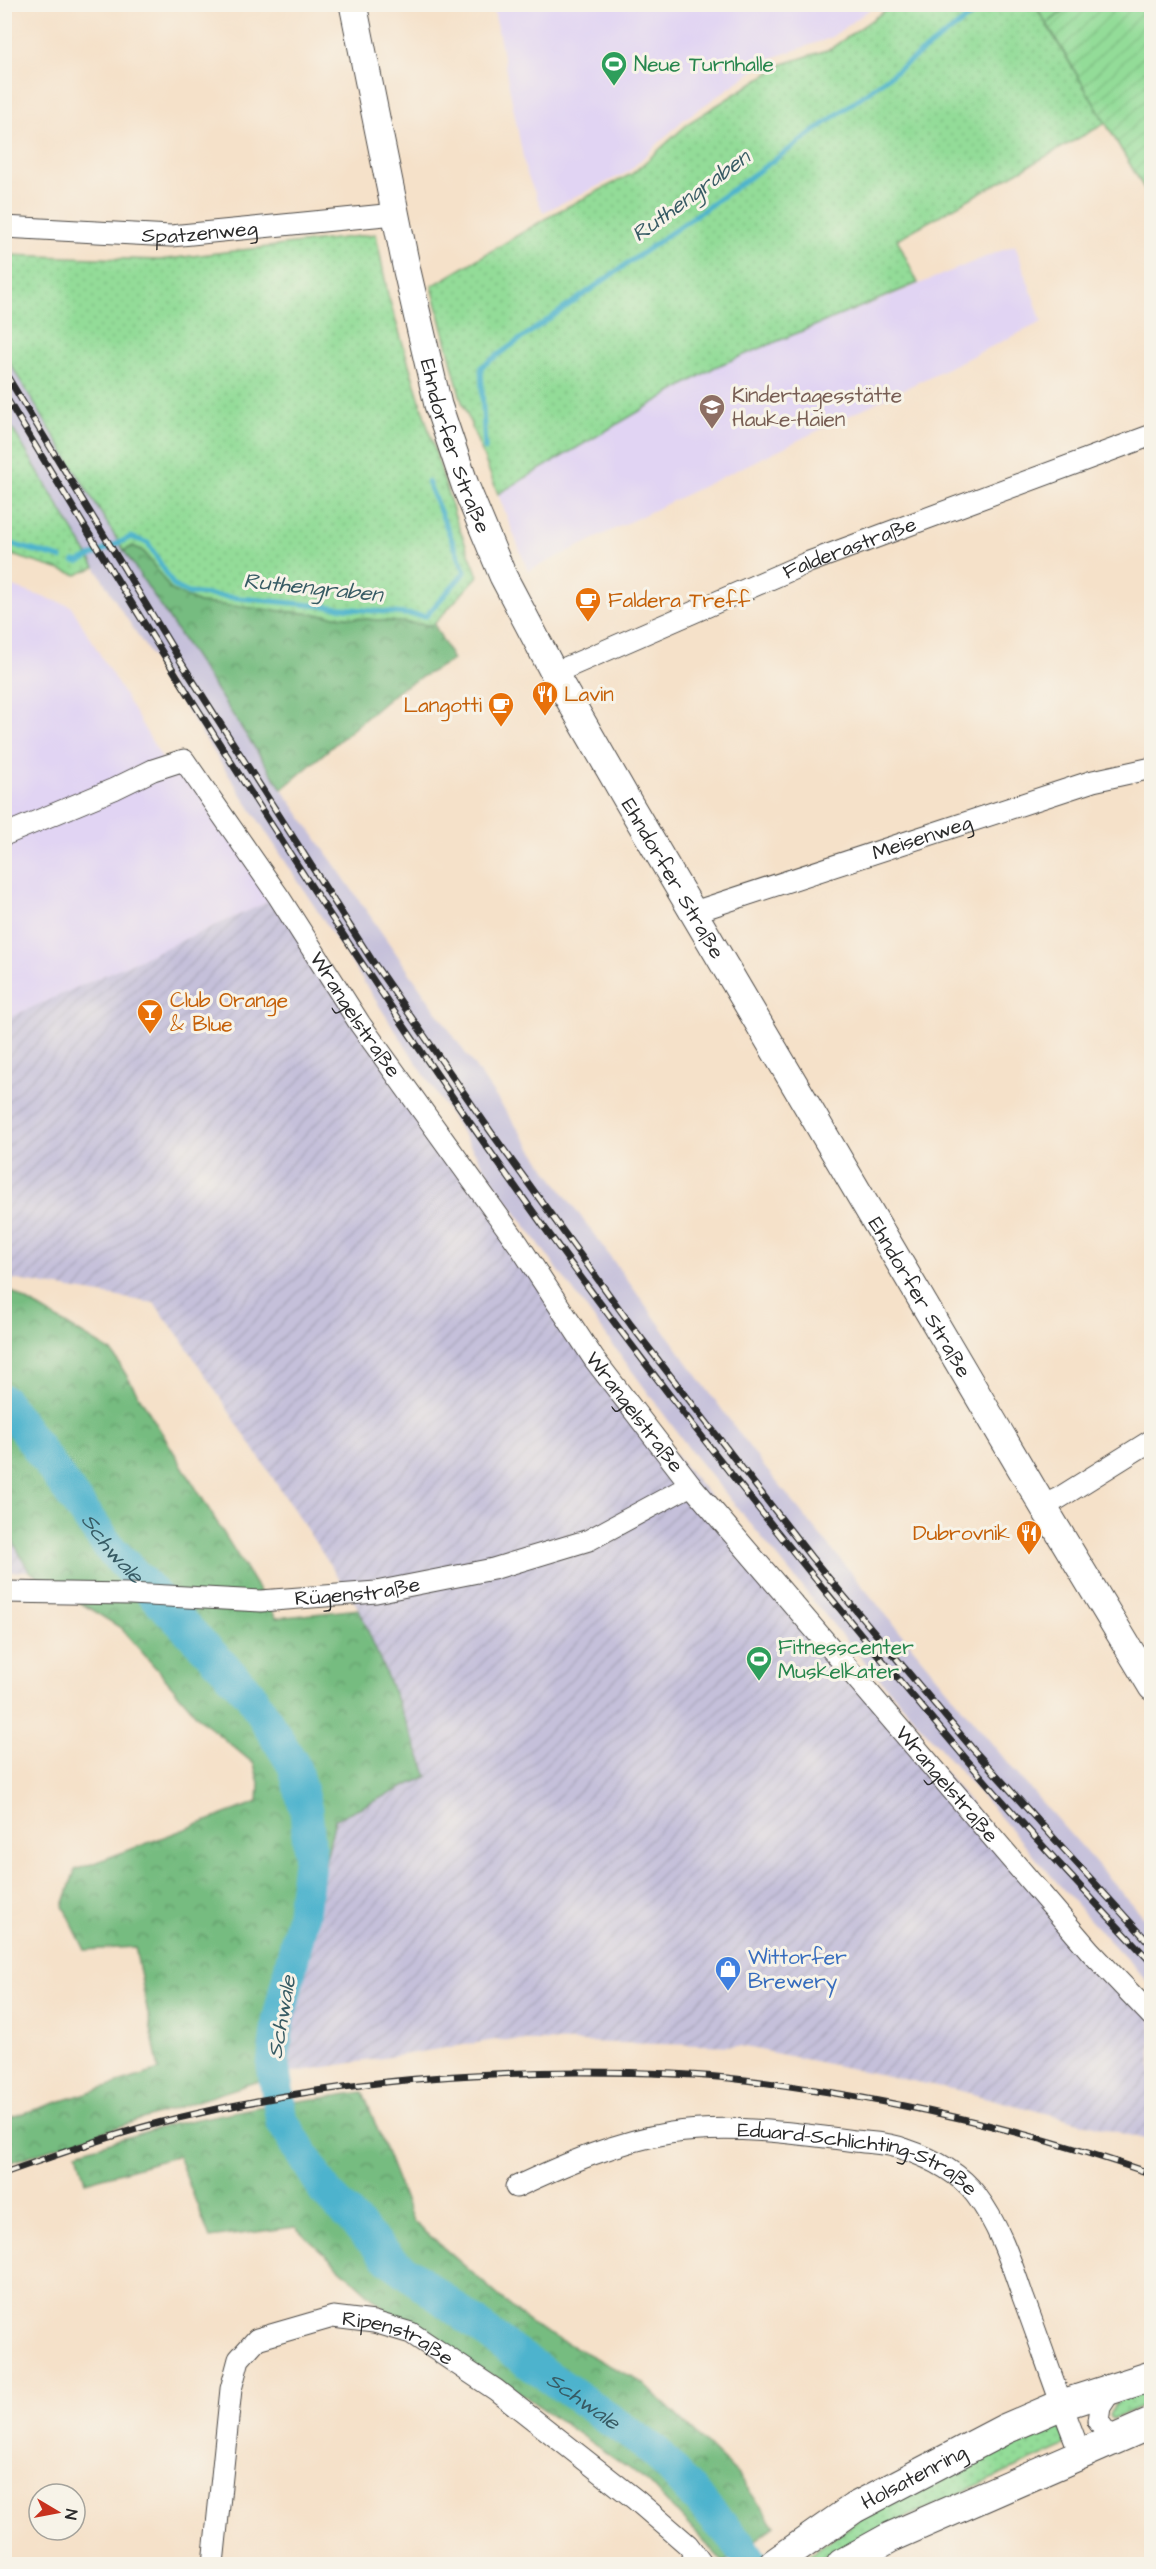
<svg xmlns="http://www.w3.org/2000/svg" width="1156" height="2569" font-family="'Architects Daughter',sans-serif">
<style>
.built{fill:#e1d4f3}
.industrial{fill:url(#industrial-furrows)}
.railway{fill:#c5c0da}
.grass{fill:url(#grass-dots);stroke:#5f8462;stroke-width:1.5}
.forest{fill:url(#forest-crowns);stroke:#507456;stroke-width:1.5}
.park{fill:url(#park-tufts);stroke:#5f8462;stroke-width:1.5}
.garden{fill:url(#garden-furrows);stroke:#5f8462;stroke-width:1.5}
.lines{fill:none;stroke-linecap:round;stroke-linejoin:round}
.stream{stroke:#4eb3cd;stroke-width:5}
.river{stroke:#4eb3cd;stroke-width:33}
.minor-casing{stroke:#494643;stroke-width:23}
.tertiary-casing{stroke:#494643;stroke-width:29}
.secondary-casing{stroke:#494643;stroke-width:32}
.minor{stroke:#fff;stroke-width:21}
.tertiary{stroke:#fff;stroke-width:27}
.secondary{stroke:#fff;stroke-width:30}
.rail-casing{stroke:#2b2b2b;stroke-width:7}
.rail{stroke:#f7f3e8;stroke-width:4.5;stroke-dasharray:14;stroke-linecap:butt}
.labels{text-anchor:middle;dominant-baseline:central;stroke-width:6;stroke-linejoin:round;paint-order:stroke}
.leisure-label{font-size:21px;fill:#27864d;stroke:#f7f3e8;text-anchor:start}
.street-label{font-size:21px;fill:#2b2b2b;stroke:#f7f3e8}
.education-label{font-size:21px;fill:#785e54;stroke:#f7f3e8;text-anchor:start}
.food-label{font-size:21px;fill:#c56008;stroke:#f7f3e8;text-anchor:start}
.shop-label{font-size:21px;fill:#366cbe;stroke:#f7f3e8;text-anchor:start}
.water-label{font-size:22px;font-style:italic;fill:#375b64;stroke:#f7f3e8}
</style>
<defs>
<pattern id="industrial-furrows" width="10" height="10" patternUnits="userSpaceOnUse" patternTransform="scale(1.5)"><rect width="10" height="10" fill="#c5c0da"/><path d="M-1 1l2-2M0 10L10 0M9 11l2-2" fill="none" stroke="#a9a5bb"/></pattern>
<pattern id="grass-dots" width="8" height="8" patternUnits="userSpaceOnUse" patternTransform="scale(1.5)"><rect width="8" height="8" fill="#93dc98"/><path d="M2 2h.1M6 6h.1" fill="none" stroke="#7fbd83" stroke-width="1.8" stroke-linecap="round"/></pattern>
<pattern id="forest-crowns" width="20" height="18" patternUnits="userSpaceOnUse" patternTransform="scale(1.5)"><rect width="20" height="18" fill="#76bc80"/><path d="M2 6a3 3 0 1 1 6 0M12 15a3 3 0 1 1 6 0" fill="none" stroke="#619969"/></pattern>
<pattern id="park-tufts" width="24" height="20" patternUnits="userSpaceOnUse" patternTransform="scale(1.5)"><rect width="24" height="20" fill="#93dc98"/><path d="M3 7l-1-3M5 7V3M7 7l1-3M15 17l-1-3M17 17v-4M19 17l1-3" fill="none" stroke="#7fbd83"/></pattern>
<pattern id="garden-furrows" width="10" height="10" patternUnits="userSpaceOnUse" patternTransform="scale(1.5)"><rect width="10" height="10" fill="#93dc98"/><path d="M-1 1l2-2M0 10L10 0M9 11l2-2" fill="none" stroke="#7fbd83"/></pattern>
</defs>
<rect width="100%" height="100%" fill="#f7f3e8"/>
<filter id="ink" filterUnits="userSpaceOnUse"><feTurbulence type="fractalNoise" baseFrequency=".0167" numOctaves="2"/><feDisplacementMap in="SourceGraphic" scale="12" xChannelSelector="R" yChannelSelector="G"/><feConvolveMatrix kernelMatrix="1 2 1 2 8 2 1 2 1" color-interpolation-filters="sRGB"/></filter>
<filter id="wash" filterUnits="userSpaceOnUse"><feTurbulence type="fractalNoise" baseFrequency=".008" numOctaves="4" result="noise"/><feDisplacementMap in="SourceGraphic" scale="24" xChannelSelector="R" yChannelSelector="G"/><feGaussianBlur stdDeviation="1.35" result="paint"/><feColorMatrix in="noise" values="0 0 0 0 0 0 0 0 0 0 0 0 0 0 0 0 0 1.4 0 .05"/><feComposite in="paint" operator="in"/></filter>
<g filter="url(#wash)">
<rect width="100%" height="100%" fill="#f5e1c9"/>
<path class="built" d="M493,5V4L876,5L830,38L772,58L683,120L628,172L543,212L526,172Z
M1015,245L1042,322L528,571L498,494L715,367Z
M4,584L71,606L166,765L184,760L279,897L5,1020Z"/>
<path class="industrial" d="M279,897L594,1359L1151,2016V2141L961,2091L740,2046L495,2040L277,2075L335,1819L427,1776L359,1609L182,1340L154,1303L5,1278L4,1020Z
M5,1526L29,1571L5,1572Z"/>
<path class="railway" d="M5,355L124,551L282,789L541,1162L761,1463L1017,1774L1151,1926V1985L1089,1919L839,1632L690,1450L498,1188L118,605L5,416Z"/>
<path class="grass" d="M893,5H1035L1106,123L897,239L918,283L715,367L498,494L461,399L432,286L557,212L632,174L690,122L783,64L830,49Z
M376,234L388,295L456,520L478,576L434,624L429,625L199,603L171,590L144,552L133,546L124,551L5,355V255L159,260Z
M5,416L95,567L77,575L5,553Z
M1151,2387V2402L1112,2419L1109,2416C1116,2395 1132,2393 1151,2387Z
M1058,2421L1065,2441L1064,2446L874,2532L810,2564H801L799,2562L884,2502Z"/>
<path class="forest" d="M133,546L144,552L171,590L199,603L429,625L434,624L453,660L401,688L282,789L124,551Z
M4,1287L112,1352L276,1618L359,1609L428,1776L335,1819L277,2075L5,2164V2119L159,2070L135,1947L85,1950L63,1906L75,1870L258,1802L259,1783L254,1764L201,1720L121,1628L29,1571L5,1526Z
M363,2092L413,2221L532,2325L643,2383L737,2474L775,2526L724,2563L649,2483L503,2381L411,2333L295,2227L210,2238L178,2156L85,2182L77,2152L168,2125L258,2107Z"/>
<path class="park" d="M1035,5H1071L1047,24Z"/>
<path class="garden" d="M1071,5H1151V200L1047,24Z"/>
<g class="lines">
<path class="stream" d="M485,449L481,367L808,136L987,4
M4,542L61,558
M74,561L79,562L131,537L148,543L174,586L188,593L426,616L465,572L428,482"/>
<path class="river" id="s1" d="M4,1401L111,1550L250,1694L294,1766L306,1810L310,1854L303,1913L278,2022L273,2066L282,2121L326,2192L391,2260L505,2346L656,2452L741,2547L752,2564"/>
</g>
</g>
<g filter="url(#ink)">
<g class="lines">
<g class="minor-casing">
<g id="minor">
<path id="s2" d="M4,227L171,236L395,214"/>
<path id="s3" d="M554,673L809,562L1152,435"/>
<path id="s4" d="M4,835L114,789L153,770L184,760L279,897L360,1024L519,1245L594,1359L691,1485L1090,1951L1152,2016"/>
<path id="s5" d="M694,912L1093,781L1152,768"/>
<path d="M1043,1506L1059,1498L1152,1440"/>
<path id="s6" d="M4,1592L130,1594L261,1601L376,1592L493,1569L589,1540L691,1485"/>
<path id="s7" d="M516,2187C565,2164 616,2142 670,2133C730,2124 795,2133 855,2141C871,2143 889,2143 904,2149C931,2158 959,2172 976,2195C999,2225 1011,2262 1023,2297C1043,2350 1060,2403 1081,2455"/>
<path d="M1111,2390L1100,2407L1098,2421L1112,2440"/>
<path id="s8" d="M213,2564L231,2389L239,2359L257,2339L333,2317L374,2322L411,2333L496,2390L636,2500L688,2545L702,2564"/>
</g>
</g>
<g class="tertiary-casing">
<g id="tertiary">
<path id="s9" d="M353,4L407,271L438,405L465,485L503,576L554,673L630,805L1043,1506L1152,1687"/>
</g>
</g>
<g class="secondary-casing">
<g id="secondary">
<path id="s10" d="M774,2564L854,2508L1005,2429L1061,2405L1152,2376"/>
<path d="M842,2564L891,2537L1152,2423"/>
</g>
</g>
<use href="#minor" class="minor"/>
<use href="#tertiary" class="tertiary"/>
<use href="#secondary" class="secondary"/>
<g class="rail-casing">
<path id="rail" d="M4,371L181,662L371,959L491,1132L631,1325L811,1557L971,1747L1152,1946
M4,394C144,626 287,856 440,1079C600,1314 776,1537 961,1753C1022,1825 1087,1894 1152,1963
M4,2173C62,2153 119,2132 178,2118C309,2086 446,2072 581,2072C635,2072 691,2073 745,2080C883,2097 1020,2128 1152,2174"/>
</g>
<use href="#rail" class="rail"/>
</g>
</g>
<defs>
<g id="stadium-pin" transform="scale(1.35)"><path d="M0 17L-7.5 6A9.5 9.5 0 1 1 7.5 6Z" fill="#2e9e5b" stroke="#f7f3e8"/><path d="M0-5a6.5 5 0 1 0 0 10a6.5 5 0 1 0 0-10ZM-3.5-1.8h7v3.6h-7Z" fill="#fff"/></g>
<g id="school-pin" transform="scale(1.35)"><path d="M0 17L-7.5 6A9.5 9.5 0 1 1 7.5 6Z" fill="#8d6e63" stroke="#f7f3e8"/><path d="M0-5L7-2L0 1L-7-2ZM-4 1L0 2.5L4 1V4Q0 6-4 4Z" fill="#fff"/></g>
<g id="cafe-pin" transform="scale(1.35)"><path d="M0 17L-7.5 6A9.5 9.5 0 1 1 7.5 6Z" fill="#e8710a" stroke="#f7f3e8"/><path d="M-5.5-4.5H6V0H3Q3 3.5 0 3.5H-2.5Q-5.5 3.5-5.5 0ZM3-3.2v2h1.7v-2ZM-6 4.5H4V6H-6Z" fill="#fff"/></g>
<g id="restaurant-pin" transform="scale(1.35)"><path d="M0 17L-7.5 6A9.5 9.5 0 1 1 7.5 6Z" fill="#e8710a" stroke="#f7f3e8"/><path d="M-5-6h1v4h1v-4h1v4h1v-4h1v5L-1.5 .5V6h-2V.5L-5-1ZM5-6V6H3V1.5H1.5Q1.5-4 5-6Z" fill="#fff"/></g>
<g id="bar-pin" transform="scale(1.35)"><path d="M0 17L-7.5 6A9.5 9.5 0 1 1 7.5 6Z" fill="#e8710a" stroke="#f7f3e8"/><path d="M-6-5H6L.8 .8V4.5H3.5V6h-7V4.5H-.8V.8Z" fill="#fff"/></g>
<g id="shop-pin" transform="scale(1.35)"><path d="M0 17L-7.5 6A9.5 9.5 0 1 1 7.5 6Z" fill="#3f7fe0" stroke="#f7f3e8"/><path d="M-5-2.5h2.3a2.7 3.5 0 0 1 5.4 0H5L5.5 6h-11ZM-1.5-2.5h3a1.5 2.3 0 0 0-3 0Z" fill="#fff"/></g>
</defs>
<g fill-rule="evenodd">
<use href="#stadium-pin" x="614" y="64"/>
<use href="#school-pin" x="712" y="407"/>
<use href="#cafe-pin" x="588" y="600"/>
<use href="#restaurant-pin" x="545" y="694"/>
<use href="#cafe-pin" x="501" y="705"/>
<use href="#bar-pin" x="150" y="1012"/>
<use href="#restaurant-pin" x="1029" y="1533"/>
<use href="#stadium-pin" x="759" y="1659"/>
<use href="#shop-pin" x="728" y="1969"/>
</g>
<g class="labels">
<g class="leisure-label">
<text x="634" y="64">Neue Turnhalle</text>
<text x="778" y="1647">Fitnesscenter<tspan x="778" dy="24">Muskelkater</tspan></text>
</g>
<g class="street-label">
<text stroke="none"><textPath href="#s2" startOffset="196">Spatzenweg</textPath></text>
<text stroke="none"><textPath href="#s9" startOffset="454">Ehndorfer Straße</textPath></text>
<text stroke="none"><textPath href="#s3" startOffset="321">Falderastraße</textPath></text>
<text stroke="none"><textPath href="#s5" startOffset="240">Meisenweg</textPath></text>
<text stroke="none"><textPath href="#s9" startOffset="940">Ehndorfer Straße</textPath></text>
<text stroke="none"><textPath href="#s4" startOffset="502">Wrangelstraße</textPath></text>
<text stroke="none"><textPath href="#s9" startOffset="1426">Ehndorfer Straße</textPath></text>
<text stroke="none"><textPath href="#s4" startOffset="988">Wrangelstraße</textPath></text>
<text stroke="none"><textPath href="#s6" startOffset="354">Rügenstraße</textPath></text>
<text stroke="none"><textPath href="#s4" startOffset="1474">Wrangelstraße</textPath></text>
<text stroke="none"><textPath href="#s7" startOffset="357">Eduard-Schlichting-Straße</textPath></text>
<text stroke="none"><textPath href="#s8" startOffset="382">Ripenstraße</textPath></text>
<text stroke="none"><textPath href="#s10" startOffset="165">Holsatenring</textPath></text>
</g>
<g class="education-label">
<text x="732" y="395">Kindertagesstätte<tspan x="732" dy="24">Hauke-Haien</tspan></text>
</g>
<g class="food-label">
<text x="608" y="600">Faldera Treff</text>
<text x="564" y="694">Lavin</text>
<text x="482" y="705" text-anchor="end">Langotti</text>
<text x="170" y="1000">Club Orange<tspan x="170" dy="24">&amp; Blue</tspan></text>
<text x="1010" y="1533" text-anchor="end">Dubrovnik</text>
</g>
<g class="shop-label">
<text x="748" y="1957">Wittorfer<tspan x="748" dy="24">Brewery</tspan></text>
</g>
<g class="water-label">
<text transform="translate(691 196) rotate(-36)">Ruthengraben</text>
<text transform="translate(313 588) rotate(6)">Ruthengraben</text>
<text stroke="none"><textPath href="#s1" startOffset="183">Schwale</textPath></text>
<text transform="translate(282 2017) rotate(-80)">Schwale</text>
<text stroke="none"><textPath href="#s1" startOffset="1245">Schwale</textPath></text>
</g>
</g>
<rect width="1156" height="2569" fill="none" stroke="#f7f3e8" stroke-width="24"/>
<g transform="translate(57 2512) rotate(100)"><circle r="28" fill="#f7f3e8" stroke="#a5a39c" stroke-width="1.5"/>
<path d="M0-4.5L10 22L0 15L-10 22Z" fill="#c8321e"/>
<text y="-9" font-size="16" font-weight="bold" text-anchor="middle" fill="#2b2b2b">N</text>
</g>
</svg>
